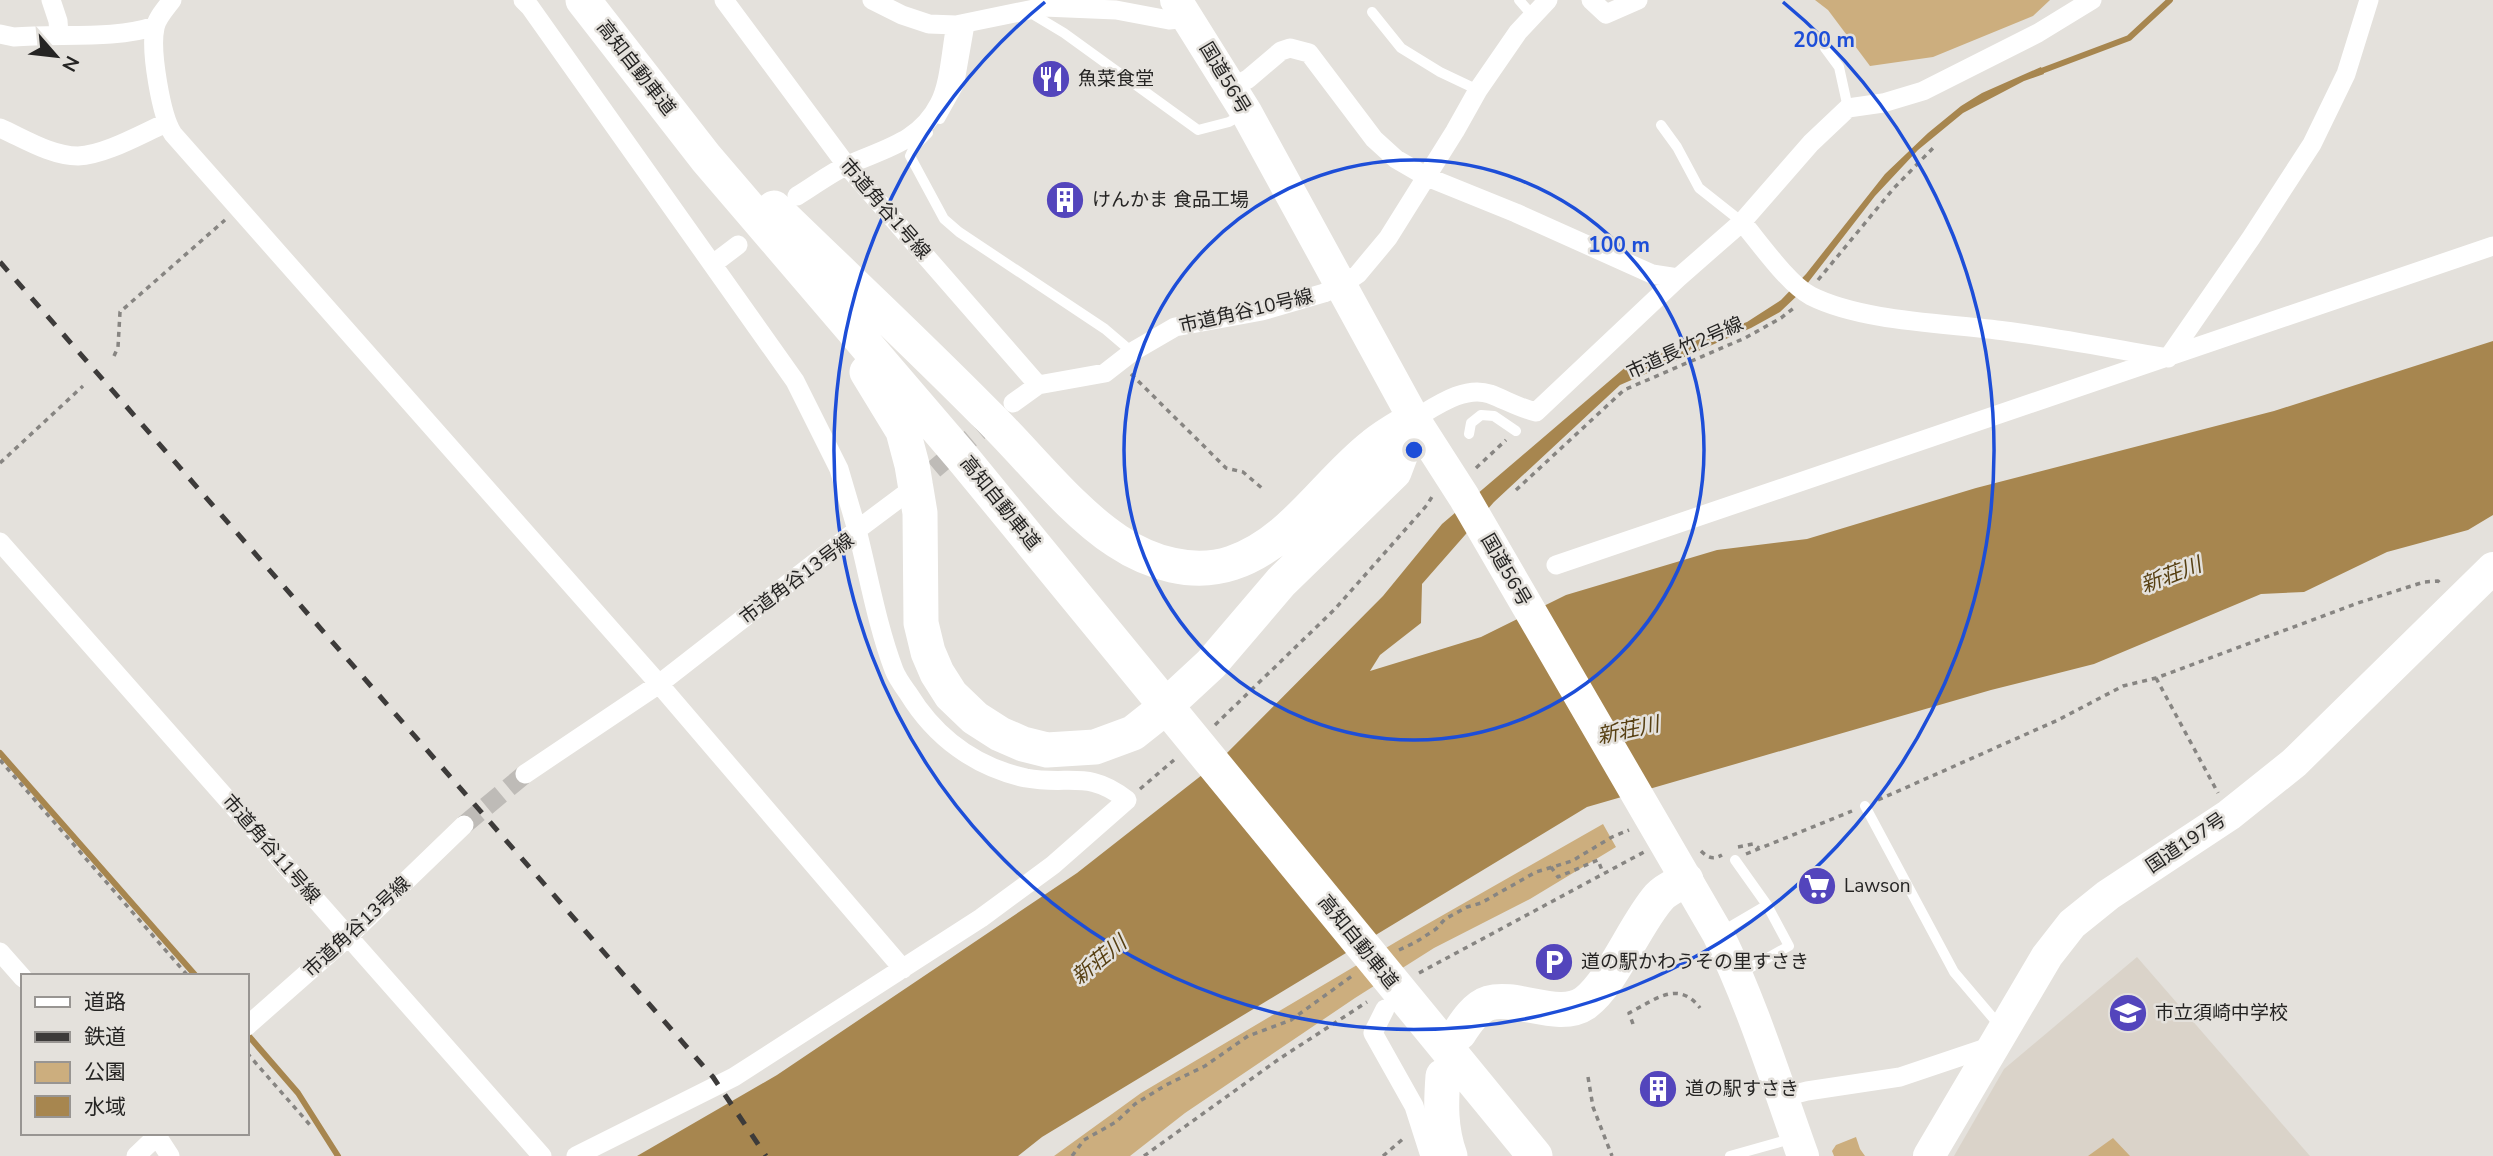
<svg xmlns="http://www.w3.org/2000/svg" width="2493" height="1156" font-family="'Nunito Sans','Noto Sans JP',sans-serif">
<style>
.built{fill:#dad3c9}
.green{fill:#ccae7e}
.water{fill:#a7864f}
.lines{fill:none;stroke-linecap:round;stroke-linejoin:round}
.stream{stroke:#a7864f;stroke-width:6}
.minor-tunnel{stroke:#bebbb7;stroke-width:19;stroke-dasharray:19 10;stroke-linecap:butt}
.path{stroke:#878582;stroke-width:3.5;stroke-dasharray:5 5;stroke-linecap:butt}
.service{stroke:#fff;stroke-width:10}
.minor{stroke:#fff;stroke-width:19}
.trunk{stroke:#fff;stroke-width:32}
.motorway{stroke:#fff;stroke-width:35}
.rail{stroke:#3d3b3a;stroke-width:5;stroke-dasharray:12 12;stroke-linecap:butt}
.ring{fill:none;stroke:#1d4ed8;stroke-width:3.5}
.labels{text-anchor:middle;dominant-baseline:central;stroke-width:5;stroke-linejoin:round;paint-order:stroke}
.street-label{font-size:19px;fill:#252423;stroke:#e4e1dc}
.poi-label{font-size:19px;fill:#252423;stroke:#e4e1dc;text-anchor:start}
.water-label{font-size:21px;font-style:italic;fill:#574013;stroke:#e4e1dc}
.centre{fill:#1d4ed8;stroke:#e4e1dc;stroke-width:3.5}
.ring-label{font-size:21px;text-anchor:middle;font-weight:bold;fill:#1d4ed8;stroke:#e4e1dc;stroke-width:5;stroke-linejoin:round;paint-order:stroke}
</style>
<rect width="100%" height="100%" fill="#e4e1dc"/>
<path class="built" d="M2137,957L2310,1156H1954L2004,1069Z"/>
<path class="green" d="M1815,0H2050L2033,16L1933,57L1870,66L1828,10Z
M1603,824L1616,847L1530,899L1434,948L1355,998L1185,1113L1130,1156H1054L1141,1093L1401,939Z
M1856,1137L1860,1149L1865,1156H1834L1832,1151L1836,1145Z
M2113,1138L2130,1156H2088Z"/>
<path class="water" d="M2041,67L2044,74L2024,81L1963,113L1918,150L1875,196L1800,293L1780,312L1751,328L1620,385L1494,502L1422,584L1421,623L1380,655L1370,671L1481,637L1566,595L1717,550L1807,539L1976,488L2274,411L2493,341V515L2468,530L2387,552L2304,592L2261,594L2094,664L1991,690L1587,807L1042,1137L1018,1156H637L777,1075L1077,873L1216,764L1383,596L1442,524L1628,365L1747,322L1781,300L1806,274L1885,174L1928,133L1961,106L1982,93Z"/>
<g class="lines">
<path class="stream" d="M2036,73L2129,38L2170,0
M0,753L196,976
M247,1034L298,1093L338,1156"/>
<path class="minor-tunnel" d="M912,488L998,415
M464,825L525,774"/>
<path class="path" d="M1818,280L1894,188L1934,147
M114,356L118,347L120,312L225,220
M1131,374L1226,468L1243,472L1263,489
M0,463L83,386
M1476,468L1506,440
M1516,490L1624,390L1745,338L1781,318L1795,307
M2156,678L2218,793
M1215,725L1335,609L1427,505L1433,495
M0,760L188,976
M1140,789L1174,760
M1878,800L2058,720L2123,686L2156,678L2358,603L2424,582L2438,581L2442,585
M1738,847L1753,844L1759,848
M1701,851C1708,858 1713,860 1722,855
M1746,854L1852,811
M1551,867L1558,877L1598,860L1603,873
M1399,950L1416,942L1436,929L1445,919L1467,907L1481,903L1536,872L1572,861L1612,837L1629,830
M1419,973L1644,852
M1633,1024L1629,1013C1655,1000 1678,979 1700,1008
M247,1053L310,1125
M1588,1077L1593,1107L1612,1156
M1072,1156L1084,1140L1116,1122L1135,1104L1166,1085L1205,1066L1248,1036L1291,1020L1352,976
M1144,1156L1279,1059L1367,1002
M1383,1156L1404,1138"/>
<path class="service" d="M1519,0L1532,15
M1029,12L1064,33L1198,130L1229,122L1243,114
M1372,12L1401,48L1440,72L1478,90
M1825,48L1839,67L1848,108
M940,119L959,85L970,22
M1661,125L1677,147L1699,188L1742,222
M928,133L914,147L910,156L944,219L959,232L1105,329L1132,352
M1469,434L1471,423L1481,415L1494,416L1516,431
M1865,806L1954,972L1999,1025
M1735,860L1767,905
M1721,932L1767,905L1789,946L1739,974
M1730,1156L1794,1138"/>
<path class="minor" d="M51,0L58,21L59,34
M172,0C166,8 156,19 155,28C150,50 161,116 173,134L659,684L903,969
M523,0L530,7L795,381L839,469L857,530L905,494
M724,0L847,166L1038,385L1013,403
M872,0L902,15L929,24L956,25L1044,7L1116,10L1169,20L1189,18
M1591,0L1606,14L1638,0
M0,34L14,37C58,33 115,40 155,26
M1231,88L1248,79L1281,51L1290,48L1309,53L1374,139L1396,159L1427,177L1516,213L1652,274L1678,278
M0,128C23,138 51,156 78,156C105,155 141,134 166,123
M797,196C814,186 830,173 848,165C883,149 920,142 939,104C950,84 951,49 956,25
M1742,222C1759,242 1788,284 1811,296C1863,322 1947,323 2005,331C2059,338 2114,349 2168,358L2251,238L2312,144L2346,74L2369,0
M713,264L738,245
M1038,385L1105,373L1132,352L1175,327L1262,311L1324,293L1342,285L1358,274L1388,238L1455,131L1478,90L1518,32L1548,0
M1414,419C1435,407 1464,385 1490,394C1506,400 1519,408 1536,412L1678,278L1742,222L1811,143L1848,108L1883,103L1923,91L2038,33L2092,0
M0,542L542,1156
M1556,565L2493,246
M525,774L659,684L857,530C869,577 877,625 894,670C897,678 903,686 908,693C935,737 975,767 1026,778C1069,786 1088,769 1127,800L1053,865L981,918L734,1077L576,1156
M0,952L23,978
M1385,1009L1373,1033L1414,1106L1430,1156
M247,1026L348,937L464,825
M1784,1097L1807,1091L1900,1077L1995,1045
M157,1136L170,1156
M136,1156L157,1136L156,1133"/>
<path class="trunk" d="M1176,0L1246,112L1414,419L1464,497L1718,934C1753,1006 1776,1081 1803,1156
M1929,1156L2047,956L2072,924L2108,895L2229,815L2294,763L2493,568"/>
<path class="motorway" d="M583,0L706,158L961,456L1535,1156
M774,208C845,277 918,345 987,415C1028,455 1070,510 1117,541C1150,563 1193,576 1232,563C1292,543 1326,482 1374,445C1386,435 1401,427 1414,419
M867,372L903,431L912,465L920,513L921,623L928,652L937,673L951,695L975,718L1000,734L1023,744L1047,750L1095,747L1133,733L1157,714L1211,664L1281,582L1394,472L1414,419
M1459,1033C1466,1022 1476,1007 1489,1003C1517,995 1559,1021 1585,1003C1613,982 1635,924 1659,897C1666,889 1677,885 1686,880
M1443,1076C1441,1103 1440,1129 1450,1156"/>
<path class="rail" d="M0,262L713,1077L766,1156"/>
</g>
<g class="ring">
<circle cx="1414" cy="450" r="290"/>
<path d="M1783 2A580 580 0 1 1 1045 2"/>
</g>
<defs>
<g id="restaurant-disc" transform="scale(2.0125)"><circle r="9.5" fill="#5345bc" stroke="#e4e1dc"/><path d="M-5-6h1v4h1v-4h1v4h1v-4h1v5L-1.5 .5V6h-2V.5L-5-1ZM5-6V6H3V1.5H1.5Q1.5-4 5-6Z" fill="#fff"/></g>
<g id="building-disc" transform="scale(2.0125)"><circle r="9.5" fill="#5345bc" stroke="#e4e1dc"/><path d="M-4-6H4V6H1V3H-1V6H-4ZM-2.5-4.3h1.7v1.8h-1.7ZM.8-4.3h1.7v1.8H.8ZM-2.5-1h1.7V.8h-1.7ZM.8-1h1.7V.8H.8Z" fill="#fff"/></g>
<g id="supermarket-disc" transform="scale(2.0125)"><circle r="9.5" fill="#5345bc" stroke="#e4e1dc"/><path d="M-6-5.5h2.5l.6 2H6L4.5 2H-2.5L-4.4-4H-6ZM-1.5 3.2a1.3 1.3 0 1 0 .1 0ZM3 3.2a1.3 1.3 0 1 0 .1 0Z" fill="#fff"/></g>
<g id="parking-disc" transform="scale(2.0125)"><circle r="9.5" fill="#5345bc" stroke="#e4e1dc"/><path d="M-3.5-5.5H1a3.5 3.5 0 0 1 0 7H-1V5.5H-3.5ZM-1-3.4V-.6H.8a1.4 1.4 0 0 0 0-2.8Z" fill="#fff"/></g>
<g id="school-disc" transform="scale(2.0125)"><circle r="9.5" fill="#5345bc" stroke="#e4e1dc"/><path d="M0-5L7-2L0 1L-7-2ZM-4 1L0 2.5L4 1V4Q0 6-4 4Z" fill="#fff"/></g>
</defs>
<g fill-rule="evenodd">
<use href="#restaurant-disc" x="1051" y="79"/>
<use href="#building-disc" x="1065" y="200"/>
<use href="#supermarket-disc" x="1817" y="886"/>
<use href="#parking-disc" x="1554" y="962"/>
<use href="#school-disc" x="2128" y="1013"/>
<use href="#building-disc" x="1658" y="1089"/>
</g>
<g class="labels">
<g class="street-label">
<text transform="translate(636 68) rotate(52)">高知自動車道</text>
<text transform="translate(1225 78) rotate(59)">国道56号</text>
<text transform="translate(885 209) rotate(49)">市道角谷1号線</text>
<text transform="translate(1246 311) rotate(-13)">市道角谷10号線</text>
<text transform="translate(1685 348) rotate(-24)">市道長竹2号線</text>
<text transform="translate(1000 503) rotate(51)">高知自動車道</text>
<text transform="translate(1506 570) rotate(60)">国道56号</text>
<text transform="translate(797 579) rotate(-37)">市道角谷13号線</text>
<text transform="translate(2186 843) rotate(-34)">国道197号</text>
<text transform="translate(271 849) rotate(49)">市道角谷11号線</text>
<text transform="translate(357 927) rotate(-43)">市道角谷13号線</text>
<text transform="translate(1358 942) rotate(51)">高知自動車道</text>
</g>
<g class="poi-label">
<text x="1078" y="79">魚菜食堂</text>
<text x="1092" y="200">けんかま 食品工場</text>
<text x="1844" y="886">Lawson</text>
<text x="1581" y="962">道の駅かわうその里すさき</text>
<text x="2155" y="1013">市立須崎中学校</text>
<text x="1685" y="1089">道の駅すさき</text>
</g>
<g class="water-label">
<text transform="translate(2171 575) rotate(-21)">新荘川</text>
<text transform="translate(1628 730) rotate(-12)">新荘川</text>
<text transform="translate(1099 960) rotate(-39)">新荘川</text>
</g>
</g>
<circle cx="1414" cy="450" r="10" class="centre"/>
<g class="ring-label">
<text x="1824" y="47">200 m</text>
<text x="1619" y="252">100 m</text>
</g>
<rect x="21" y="974" width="228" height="161" fill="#e4e1dc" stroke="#989592" stroke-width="2"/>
<rect x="35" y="997" width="35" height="10" fill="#ffffff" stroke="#989592" stroke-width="2"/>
<text x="84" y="1009" font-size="21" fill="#252423">道路</text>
<rect x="35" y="1032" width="35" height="10" fill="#3d3b3a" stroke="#989592" stroke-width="2"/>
<text x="84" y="1044" font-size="21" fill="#252423">鉄道</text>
<rect x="35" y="1062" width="35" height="21" fill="#ccae7e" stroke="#989592" stroke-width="2"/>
<text x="84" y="1079" font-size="21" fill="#252423">公園</text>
<rect x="35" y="1096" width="35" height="21" fill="#a7864f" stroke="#989592" stroke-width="2"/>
<text x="84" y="1114" font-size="21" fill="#252423">水域</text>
<g transform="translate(56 56) rotate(118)" stroke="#e4e1dc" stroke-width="5" paint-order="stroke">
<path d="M0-5L12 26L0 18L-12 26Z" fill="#252423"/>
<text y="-10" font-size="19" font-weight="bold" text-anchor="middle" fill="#252423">N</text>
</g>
</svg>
